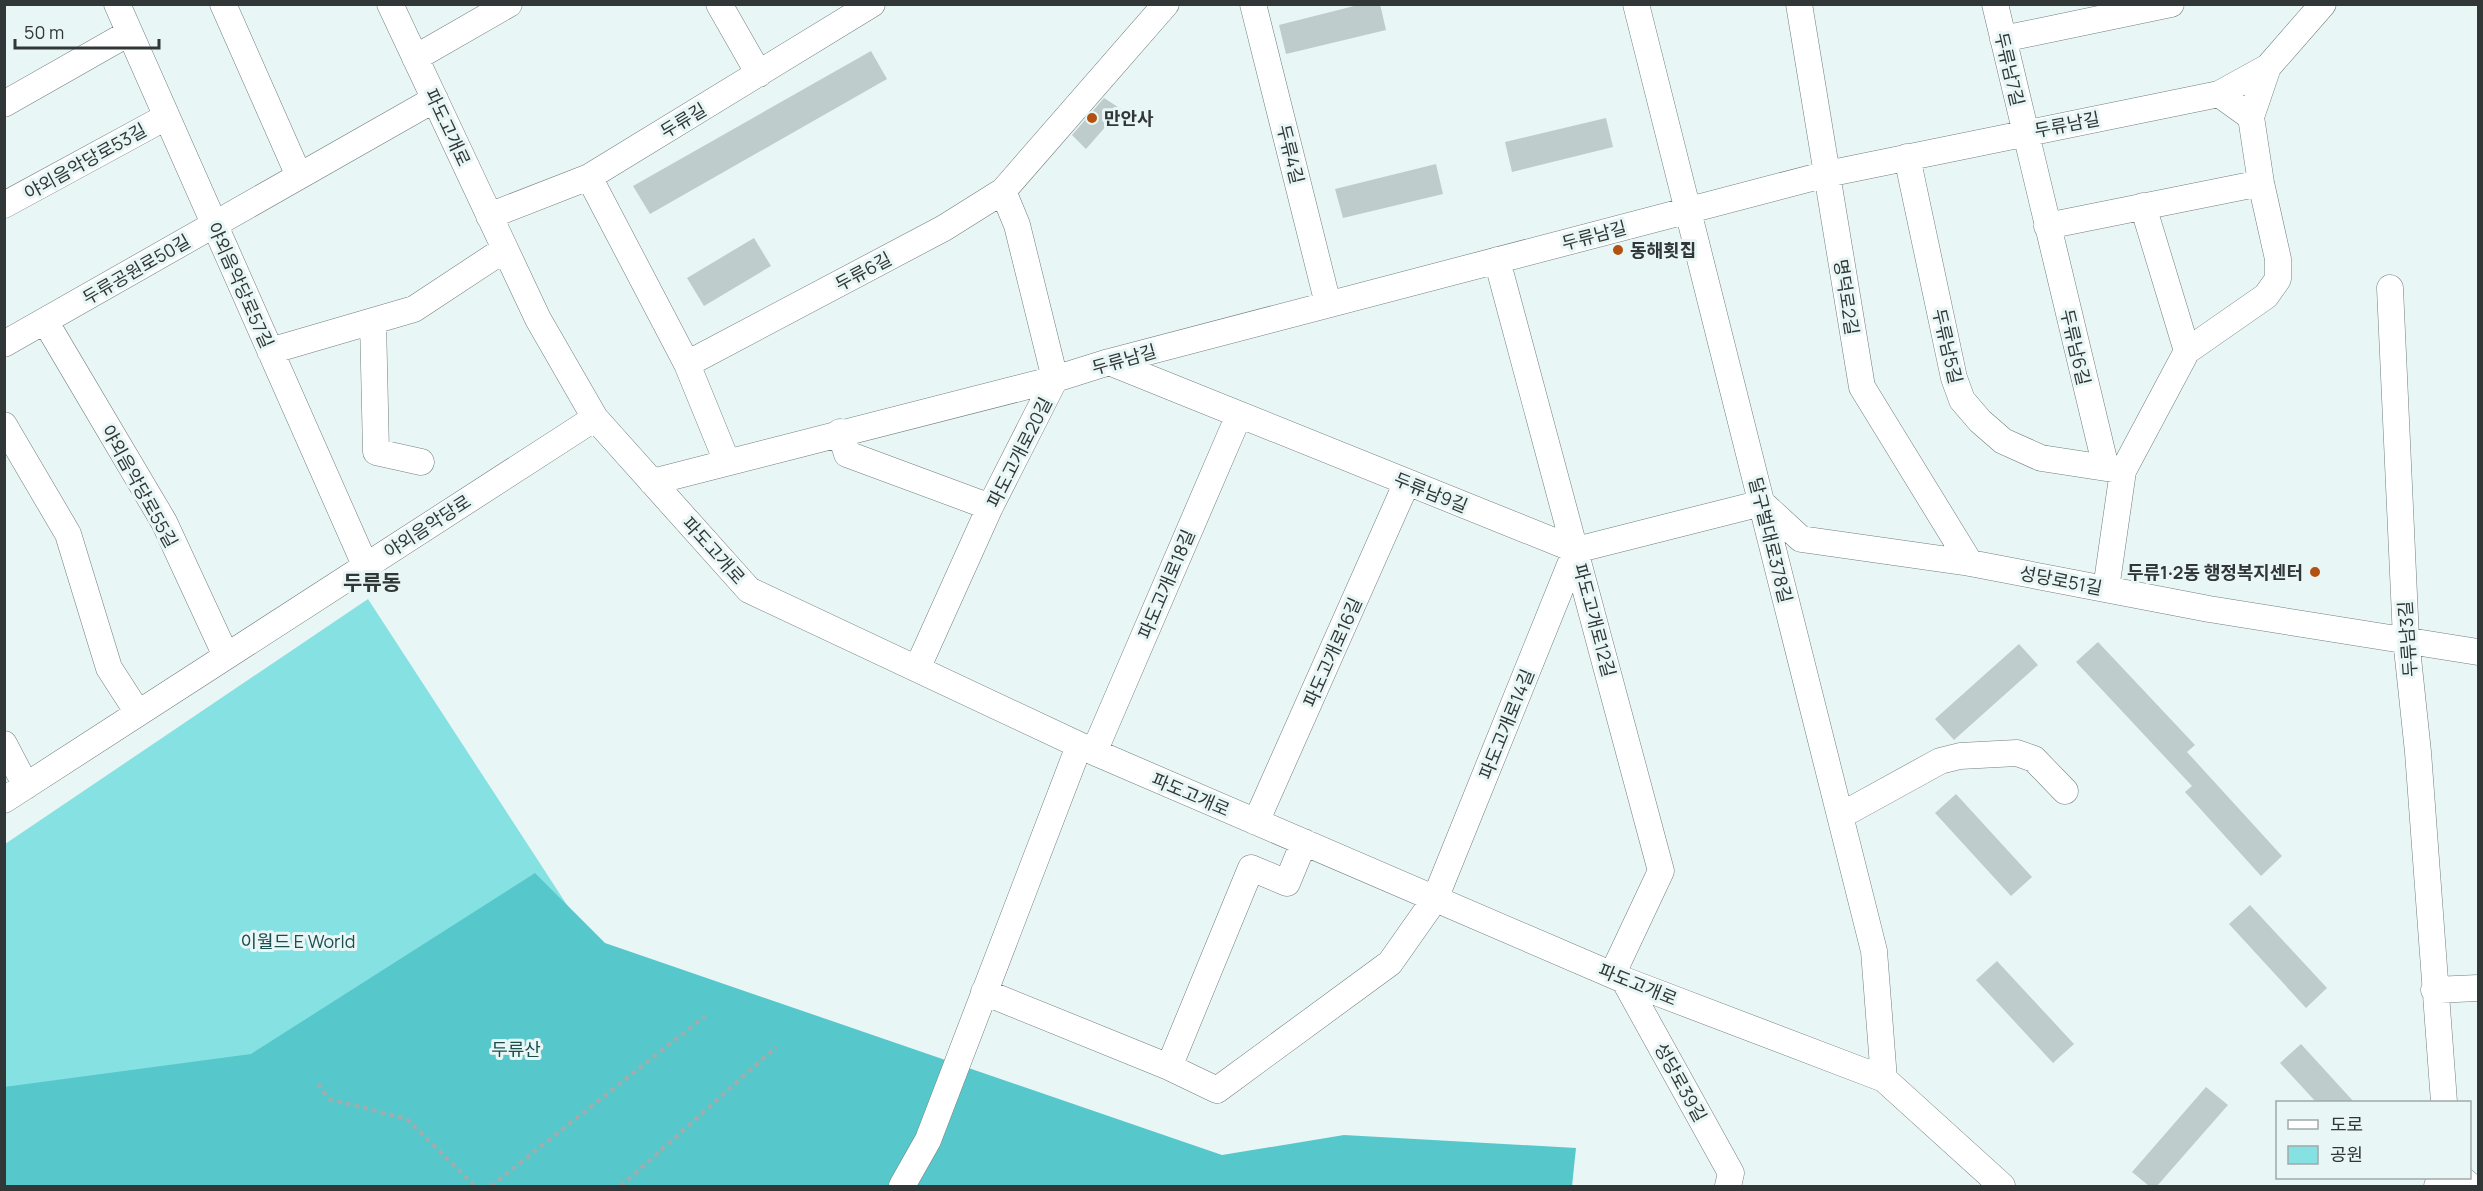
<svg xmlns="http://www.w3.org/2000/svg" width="2483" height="1191" font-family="Manrope,'Noto Sans KR',sans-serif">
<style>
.green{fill:#86e1e3}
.forest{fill:#56c8cb}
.building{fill:#bfcccc}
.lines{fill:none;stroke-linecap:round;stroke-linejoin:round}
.minor-casing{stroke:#727e7e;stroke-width:27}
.path{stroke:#a2acac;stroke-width:4;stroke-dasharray:4.5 4.5;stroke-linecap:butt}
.minor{stroke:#fff;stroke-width:26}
.poi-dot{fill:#b35210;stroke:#e9f6f6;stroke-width:2}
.labels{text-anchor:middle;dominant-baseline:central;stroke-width:6;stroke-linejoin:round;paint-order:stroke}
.street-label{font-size:18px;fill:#313636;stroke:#e9f6f6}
.poi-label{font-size:18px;font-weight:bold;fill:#313636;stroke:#e9f6f6;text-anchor:start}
.park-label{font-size:18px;fill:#1b4d4f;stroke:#e9f6f6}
.quarter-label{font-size:21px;font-weight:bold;fill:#313636;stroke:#e9f6f6}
</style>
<rect width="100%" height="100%" fill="#e9f6f6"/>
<path class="green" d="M368,599L595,948L1213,1160L1563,1186H5V844Z"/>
<path class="forest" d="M535,873L605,943L1222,1155L1344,1135L1576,1148L1572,1186H5L4,1087L251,1054Z"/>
<path class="building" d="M1362,4H1380L1386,30L1286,54L1279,25Z
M871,51L887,79L650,214L633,186Z
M1104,98L1121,109L1086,149L1072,135Z
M1606,118L1613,147L1512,172L1505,142Z
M1436,164L1443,194L1343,218L1335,189Z
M754,238L771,266L704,306L687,278Z
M2098,642L2195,745L2187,752L2282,856L2261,876L2185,792L2192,786L2076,662Z
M2019,644L2038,665L1954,740L1935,719Z
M1956,794L2032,877L2011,896L1935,813Z
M2250,905L2327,988L2306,1008L2229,924Z
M1997,961L2074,1044L2053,1063L1976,980Z
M2301,1044L2354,1102H2316L2280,1063Z
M2206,1087L2228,1105L2157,1186H2149L2132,1172Z"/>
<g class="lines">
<g class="minor-casing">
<path id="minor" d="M117,4L365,565
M223,4L299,176
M390,4L538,319L595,418L749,590L1094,752L1624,980L1884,1079L2002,1186
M719,4L759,74
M1253,4L1328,304
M1636,4L1874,951L1884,1079
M1799,4L1862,387L1970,563
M1995,4L2106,468
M2003,39L2171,4
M415,58L509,4
M2219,94L2251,117L2268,67
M4,104L129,33
M1907,157L1954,378L1962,400L1980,421L2003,441L2041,458L2119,470
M589,177L687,364L944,228L1003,191L1166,4
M4,205L166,117
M2143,206L2187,351
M489,216L589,177L872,4
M2047,226L2261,183
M1497,260L1661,871L1613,973
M2390,288L2406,639L2418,752L2444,1102
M45,321L164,522L226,656
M373,321L376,452L421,462
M4,344L435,99
M270,351L414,309L505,249
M1109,362L1576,550L1762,503
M687,364L727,462
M4,425L68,534L109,668L138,713
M840,432L847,454L990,507
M652,482L1055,379L1109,362L1827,174L2219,94L2268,67L2323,4
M1762,503L1801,539L1970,563L2209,609L2478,652
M2106,589L2123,471L2187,351L2266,296L2278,279V259L2261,183L2251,117
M917,669L990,507L1055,379L1017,225L1003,191
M4,744L26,786
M1094,752L1239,415
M4,800L595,418
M1840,816L1940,761L1960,756L2017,753L2034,759L2065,791
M1256,822L1407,482
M1624,980L1731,1173L1728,1186
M2434,990L2478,988
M984,992L1169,1067L1251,868L1287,883L1304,842
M1169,1067L1217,1090L1390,963L1435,899L1576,550
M2461,1178L2470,1186
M902,1186L928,1140L1079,746
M2437,1186L2442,1178"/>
</g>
<path class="path" d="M318,1084L329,1099L407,1119L475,1186
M491,1186L705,1016
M621,1186L776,1047"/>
<use href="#minor" class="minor"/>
</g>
<g class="poi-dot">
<circle cx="1092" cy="118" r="6"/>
<circle cx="1618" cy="250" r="6"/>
<circle cx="2315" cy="572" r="6"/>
</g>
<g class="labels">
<g class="street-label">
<text transform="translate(2010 69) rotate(77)">두류남7길</text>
<text transform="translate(683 120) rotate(-31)">두류길</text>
<text transform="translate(2067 124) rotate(-11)">두류남길</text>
<text transform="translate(448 127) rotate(65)">파도고개로</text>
<text transform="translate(1291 154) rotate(76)">두류4길</text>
<text transform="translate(85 161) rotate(-29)">야외음악당로53길</text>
<text transform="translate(1594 235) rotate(-15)">두류남길</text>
<text transform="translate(136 269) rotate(-30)">두류공원로50길</text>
<text transform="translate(863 271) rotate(-28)">두류6길</text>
<text transform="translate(241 285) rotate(66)">야외음악당로57길</text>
<text transform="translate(1847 297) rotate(81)">명덕로2길</text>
<text transform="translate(1948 346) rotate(77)">두류남5길</text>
<text transform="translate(2076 347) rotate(77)">두류남6길</text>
<text transform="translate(1124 359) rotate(-16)">두류남길</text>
<text transform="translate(1019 452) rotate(-63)">파도고개로20길</text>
<text transform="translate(140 486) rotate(61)">야외음악당로55길</text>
<text transform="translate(1431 492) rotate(22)">두류남9길</text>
<text transform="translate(427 526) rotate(-33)">야외음악당로</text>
<text transform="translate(1771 540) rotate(76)">달구벌대로378길</text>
<text transform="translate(714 550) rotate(48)">파도고개로</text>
<text transform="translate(2061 580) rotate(11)">성당로51길</text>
<text transform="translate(1166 584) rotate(-67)">파도고개로18길</text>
<text transform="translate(1595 620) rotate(75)">파도고개로12길</text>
<text transform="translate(2407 639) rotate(-94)">두류남3길</text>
<text transform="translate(1332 652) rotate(-66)">파도고개로16길</text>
<text transform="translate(1506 724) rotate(-68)">파도고개로14길</text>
<text transform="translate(1191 794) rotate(23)">파도고개로</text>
<text transform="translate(1638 984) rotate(22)">파도고개로</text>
<text transform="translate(1681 1082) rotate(61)">성당로39길</text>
</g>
<g class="poi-label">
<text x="1104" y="118">만안사</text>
<text x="1630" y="250">동해횟집</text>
<text x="2303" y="572" text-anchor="end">두류1·2동 행정복지센터</text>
</g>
<g class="park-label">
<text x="298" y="941">이월드 E World</text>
<text x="516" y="1049">두류산</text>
</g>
<g class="quarter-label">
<text x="372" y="582">두류동</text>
</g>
</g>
<rect width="2483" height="1191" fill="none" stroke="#313636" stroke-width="12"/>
<rect x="2276" y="1101" width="195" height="78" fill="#e9f6f6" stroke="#9fa9a9" stroke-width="1.5"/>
<rect x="2288" y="1120" width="30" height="9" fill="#ffffff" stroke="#9fa9a9" stroke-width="1.5"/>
<text x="2330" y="1131" font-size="18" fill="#313636">도로</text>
<rect x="2288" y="1146" width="30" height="18" fill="#86e1e3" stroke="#9fa9a9" stroke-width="1.5"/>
<text x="2330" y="1161" font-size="18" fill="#313636">공원</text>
<path d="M15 39v9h144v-9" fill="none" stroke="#313636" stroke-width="3"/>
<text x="24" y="39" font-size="18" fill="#313636" stroke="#e9f6f6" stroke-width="4.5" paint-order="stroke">50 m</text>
</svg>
